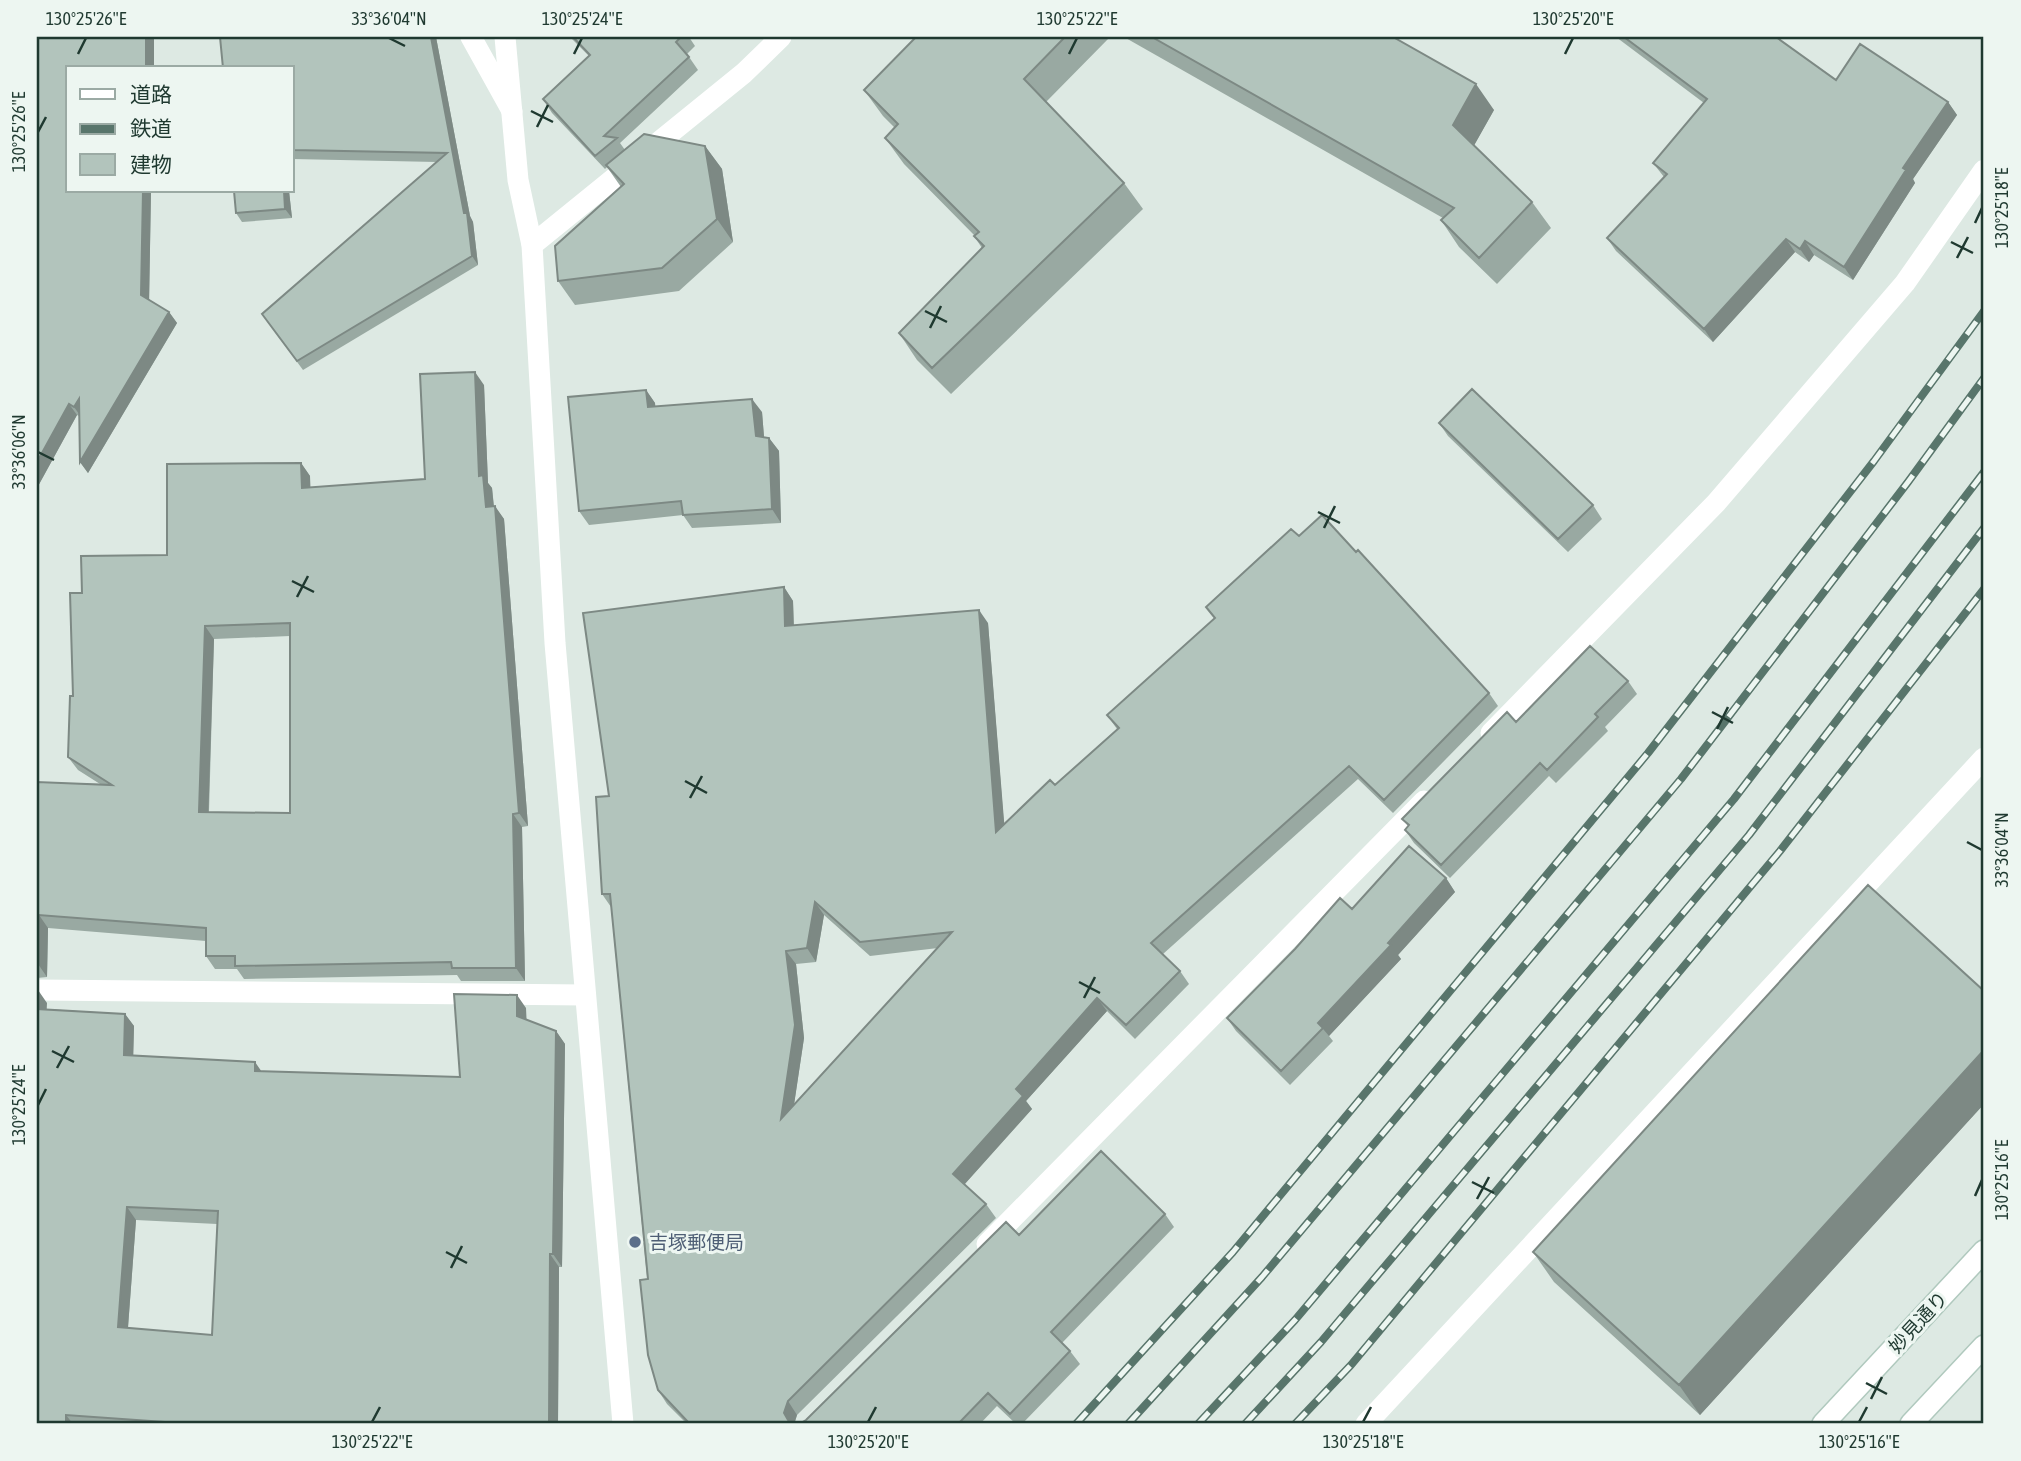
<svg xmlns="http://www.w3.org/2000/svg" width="2021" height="1461" font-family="'Asap Condensed','Noto Sans JP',sans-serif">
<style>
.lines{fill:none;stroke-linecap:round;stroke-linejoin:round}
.secondary-casing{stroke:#b0c9be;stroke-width:24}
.minor{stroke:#fff;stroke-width:21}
.tertiary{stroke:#fff;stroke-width:21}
.secondary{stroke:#fff;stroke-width:21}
.rail-casing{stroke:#58756b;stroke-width:8}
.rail{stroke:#edf6f1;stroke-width:5;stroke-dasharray:16;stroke-linecap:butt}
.wall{fill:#99a9a2;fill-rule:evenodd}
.shaded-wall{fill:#7d8984}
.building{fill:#b2c4bc;stroke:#7d8984;stroke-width:2;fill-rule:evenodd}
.ticks{fill:none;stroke:#1f3930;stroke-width:2.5}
.service-dot{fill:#5c6f8a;stroke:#edf6f1;stroke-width:2.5}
.labels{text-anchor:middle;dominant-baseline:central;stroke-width:6;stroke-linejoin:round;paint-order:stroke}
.service-label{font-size:19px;fill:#4e5e75;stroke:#edf6f1;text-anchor:start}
.street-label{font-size:19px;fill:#1f3930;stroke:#edf6f1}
.neatline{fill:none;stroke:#1f3930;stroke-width:2.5}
.ticks-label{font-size:18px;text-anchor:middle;fill:#1f3930}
</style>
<rect width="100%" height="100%" fill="#dde9e3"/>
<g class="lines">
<g class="secondary-casing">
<path id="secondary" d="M1823,1424L1984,1251
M1911,1424L1984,1346"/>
</g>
<path class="minor" d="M471,37L512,111
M532,245L744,73L781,37
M1491,733L1716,503L1905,283L1984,170
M37,990L585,995
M987,1244L1424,801
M1366,1424L1984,758"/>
<path class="tertiary" d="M505,37L518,180L532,245L555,643L623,1424"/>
<use href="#secondary" class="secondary"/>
<g class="rail-casing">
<path id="rail" d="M1076,1424L1233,1252L1648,753L1874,461L1984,311
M1128,1424L1262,1277L1681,779L1908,482L1984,378
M1198,1424L1295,1320L1734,799L1984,472
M1245,1424L1321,1342L1749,835L1984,528
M1295,1424L1351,1365L1780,851L1984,589"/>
</g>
<use href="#rail" class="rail"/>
</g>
<path class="wall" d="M37,37H154V68H68V191H151L149,300L169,312L177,323L88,473L80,462L79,416L77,415L37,488Z
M220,37H436L470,216L473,222L478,265L303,370L262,314L437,162L292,159V68Z
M570,37H689L695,46L687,54L698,70L620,143L625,150L705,146L722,169L733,242L679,291L575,305L558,281L621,187L607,167L605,169L552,113L543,99L589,56Z
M916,37H1110L1046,102L1124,183L1143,209L951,394L917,360L899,333L982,248L974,236H975L904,164L885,138L895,128L883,116L864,90Z
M1124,37H1393L1494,110L1474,145L1532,202L1551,228L1497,284L1459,247L1441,220L1443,218Z
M1616,37H1776L1836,80L1948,102L1957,115L1913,179L1915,183L1853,280L1814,255L1809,262L1795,252L1713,342L1616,251L1607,238L1664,177L1653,163L1704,103Z
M289,191L292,218L242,222L236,213Z
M484,385L488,483L492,488L494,506L504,519L528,826L522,827L525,981H461L457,975L244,979L237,969H215L206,956V941L48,928L47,977L37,978V782L100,784L78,770L68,757L82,593L167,555L301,463L310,476V488L425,479ZM290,636V813L209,812L214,639Z
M646,390L655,403V406L762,412L764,437L769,438L779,451L781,523L692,528L683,515L589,525L579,511Z
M1439,423L1593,505L1602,519L1568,552L1448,436Z
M1299,536L1356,552L1489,693L1498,706L1393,813L1358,779L1163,954L1180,971L1189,984L1135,1039L1107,1011L1026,1101L1032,1109L964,1185L986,1204L996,1218L797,1415L795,1422L799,1424L806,1420L1019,1235L1165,1214L1174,1227L1062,1343L1070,1351L1080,1364L1022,1424H1016L997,1406L980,1424H687L667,1404L658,1390L611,907L602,894L784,587L793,601L794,625L988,623L1004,825L1055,785L1117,729L1107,715L1215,619L1206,607ZM824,915L870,956L938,948L794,1104L804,1038L796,964L816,962Z
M1628,681L1637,694L1605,727L1608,731L1556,783L1549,776L1450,878L1414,843L1405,830L1408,826L1402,819L1516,722Z
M1446,878L1455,892L1398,955L1401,959L1329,1036L1333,1041L1290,1085L1236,1031L1227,1018L1352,909Z
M1984,991V1104L1700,1415L1554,1282L1533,1252Z
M47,1003V1009L125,1014L134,1026L133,1055L262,1072L460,1077L526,1008V1020L556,1031L565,1044L562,1267H559L558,1424H37ZM136,1220L217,1224L212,1335L128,1328Z"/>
<path class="shaded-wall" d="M146,37H154V68H146Z
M431,37H436L470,216L473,222L478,265L472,256Z
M1476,84L1494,110L1471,151L1453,125Z
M1948,102L1957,115L1913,179L1915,183L1853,280L1844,267L1903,168Z
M705,146L722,169L733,242L717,219Z
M143,191H151L149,307L141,295Z
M284,191H289L292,218L285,209Z
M1786,239L1795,252L1713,342L1704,329Z
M1805,241L1814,255L1809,262L1800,249Z
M169,312L177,323L88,473L80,462Z
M475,372L484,385L488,483L492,488L495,520L486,507L479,476Z
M646,390L655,403L657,420L648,407Z
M79,399L82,418L74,407Z
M752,399L762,412L765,449L756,436Z
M69,404L77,415L37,488V462Z
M769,438L779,451L781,523L772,509Z
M301,463L310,476L311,501L302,488Z
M495,506L504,519L528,826L519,813Z
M784,587L793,601L794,639L785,626Z
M979,610L988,623L1006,845L996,832Z
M205,626L214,639L208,825L199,812Z
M513,814L522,827L525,981L516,968Z
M1446,878L1455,892L1398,955L1401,959L1329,1036L1318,1023Z
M815,902L824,915L816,962L807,948Z
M39,915L48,928L47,977L38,964Z
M786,951L796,964L804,1038L790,1132L781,1119Z
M38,990L47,1003L46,1022L37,1009Z
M517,995L526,1008L527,1029L517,1016Z
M1097,998L1107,1011L1026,1101L1032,1109L962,1187L953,1174L1016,1089Z
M125,1014L134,1026L133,1068L124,1055Z
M556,1031L565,1044L562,1267L553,1254Z
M1984,1050V1104L1700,1415L1679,1385Z
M255,1062L264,1075L255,1071Z
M127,1207L136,1220L127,1340L118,1327Z
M550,1254L559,1267L558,1424H549Z
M788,1401L797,1415L794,1424H791L784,1413Z
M66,1415L73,1424H66Z"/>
<path class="building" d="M37,37H146V68H68V191H143L141,295L169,312L80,462L79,399L74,407L69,404L37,462Z
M220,37H431L464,213H467L472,256L297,361L262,314L447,153L292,150V68H223Z
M573,37H681L676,42L689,57L604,136L617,138L595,156L543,99L590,55Z
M916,37H1065L1024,79L1124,183L932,368L899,333L984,246L974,236L979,232L885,138L898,124L864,90Z
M1152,37H1393L1476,84L1453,125L1532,202L1479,258L1441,220L1454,208Z
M1624,37H1776L1836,80L1860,44L1948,102L1903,168L1906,170L1844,267L1805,241L1800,249L1786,239L1704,329L1607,238L1667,174L1653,163L1707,99Z
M644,134L705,146L717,219L662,268L558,281L555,246L624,184L606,165Z
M234,191H284L285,209L236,213Z
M475,372L479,476L483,475L486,507L495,506L519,813L513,814L516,968H452L451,962L235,966V956H206V928L39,915L38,964H37V782L112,785L68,757L70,696H73L70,593H82L81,556L167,555V464L301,463L302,488L425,479L420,374ZM290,623V813L199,812L205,626Z
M1472,389L1593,505L1558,539L1439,423Z
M646,390L648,407L752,399L756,436L769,438L772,509L683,515L681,501L579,511L568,397Z
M1322,515L1356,552L1358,550L1489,693L1384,800L1349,766L1151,943L1180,971L1126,1025L1097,998L1016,1089L1023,1096L953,1174L986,1204L788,1401L784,1413L788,1420L799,1424L806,1420L1006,1222L1019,1235L1101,1151L1165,1214L1051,1332L1070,1351L1010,1414L988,1393L958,1424H688L689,1423L658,1390L648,1355L640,1280L648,1279L610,894H602L596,797L609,796L583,613L784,587L785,626L979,610L996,832L1050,780L1055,785L1119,728L1107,715L1215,618L1206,607L1291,529L1299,536ZM815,902L860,942L952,932L781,1119L795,1025L786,951L807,948Z
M1590,646L1628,681L1595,714L1598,717L1547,770L1540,763L1441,865L1405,830L1409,825L1402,819L1507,712L1516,722Z
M1409,846L1446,878L1388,943L1391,945L1318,1023L1323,1028L1281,1071L1227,1018L1295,949L1340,898L1352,909Z
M1868,885L1984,991V1050L1679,1385L1533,1252Z
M37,990H38L37,1009L125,1014L124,1055L255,1062V1071L460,1077L454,994L517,995V1016L556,1031L553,1254H550L549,1424H164V1422L66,1415V1424H37ZM127,1207L218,1211L212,1335L118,1327Z"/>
<path class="ticks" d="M389,38L405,46M78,54L86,38M574,54L582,38M1069,54L1077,38M1565,54L1573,38M531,111L553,122M537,127L548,105M38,132L46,117M1975,223L1982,208M1951,242L1973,253M1957,258L1968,237M925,311L947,322M930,328L941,306M38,452L54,460M1318,512L1340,523M1324,528L1335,506M292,581L314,592M297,597L308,576M1712,712L1733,723M1717,729L1728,707M685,781L707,793M690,798L702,776M1967,842L1982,850M1079,982L1100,993M1084,998L1095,977M52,1051L74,1062M57,1068L69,1046M38,1105L46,1089M1472,1182L1494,1193M1975,1196L1982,1180M1477,1199L1489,1177M446,1252L467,1263M451,1268L462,1246M1866,1383L1887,1394M1871,1399L1882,1377M372,1422L380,1407M868,1422L876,1407M1363,1422L1371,1407M1859,1422L1867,1407"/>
<circle class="service-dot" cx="635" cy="1242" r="7"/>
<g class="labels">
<g class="service-label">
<text x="649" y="1242">吉塚郵便局</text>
</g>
<g class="street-label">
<text transform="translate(1918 1322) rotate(-47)">妙見通り</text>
</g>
</g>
<rect width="2021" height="1461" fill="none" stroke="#edf6f1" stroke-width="77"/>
<rect x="66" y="66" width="228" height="126" fill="#edf6f1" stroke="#9baaa4" stroke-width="2"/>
<rect x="80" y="89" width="35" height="10" fill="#ffffff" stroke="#9baaa4" stroke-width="2"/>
<text x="130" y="102" font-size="21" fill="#1f3930">道路</text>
<rect x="80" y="124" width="35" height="10" fill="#58756b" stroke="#9baaa4" stroke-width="2"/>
<text x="130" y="136" font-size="21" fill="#1f3930">鉄道</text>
<rect x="80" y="154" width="35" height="21" fill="#b2c4bc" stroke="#9baaa4" stroke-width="2"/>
<text x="130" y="172" font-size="21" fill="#1f3930">建物</text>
<rect x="38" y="38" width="1944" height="1384" class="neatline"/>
<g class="ticks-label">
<text x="86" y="25">130°25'26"E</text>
<text x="389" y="25">33°36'04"N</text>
<text x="582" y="25">130°25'24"E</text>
<text x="1077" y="25">130°25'22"E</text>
<text x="1573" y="25">130°25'20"E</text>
<text transform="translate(19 132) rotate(-90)" y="6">130°25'26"E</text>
<text transform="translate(2002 208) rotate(-90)" y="6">130°25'18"E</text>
<text transform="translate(19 452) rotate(-90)" y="6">33°36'06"N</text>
<text transform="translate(2002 850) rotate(-90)" y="6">33°36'04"N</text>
<text transform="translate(19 1105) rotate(-90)" y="6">130°25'24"E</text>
<text transform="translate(2002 1180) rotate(-90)" y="6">130°25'16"E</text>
<text x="372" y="1448">130°25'22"E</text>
<text x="868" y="1448">130°25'20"E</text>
<text x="1363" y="1448">130°25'18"E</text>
<text x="1859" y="1448">130°25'16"E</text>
</g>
</svg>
